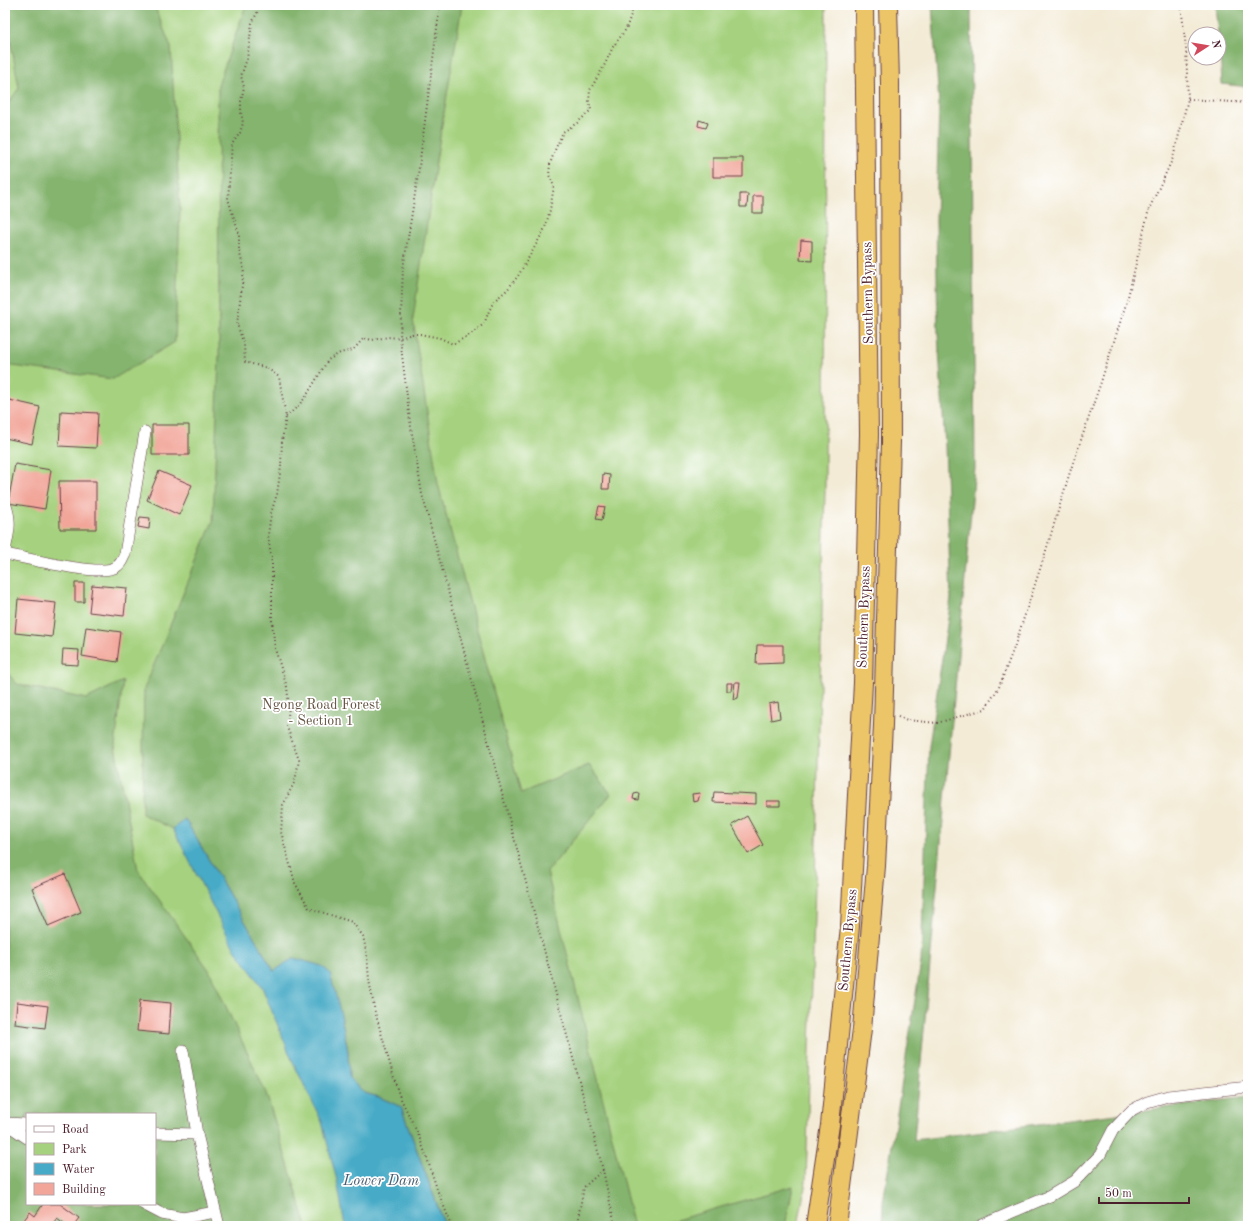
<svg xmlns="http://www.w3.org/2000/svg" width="1253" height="1231" font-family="'Old Standard TT',serif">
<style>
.green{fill:#a6d27f;stroke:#787855;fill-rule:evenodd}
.forest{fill:#84b46e;stroke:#676a4c;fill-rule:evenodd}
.water{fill:#47aac6;stroke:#486478}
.building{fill:#f2a69a}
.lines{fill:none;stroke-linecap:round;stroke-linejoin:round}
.minor-casing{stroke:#633e45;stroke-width:12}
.trunk-casing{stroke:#633e45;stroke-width:20}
.path{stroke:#633e45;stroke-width:2;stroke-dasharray:1 3;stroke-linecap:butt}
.minor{stroke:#fff;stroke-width:11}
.trunk{stroke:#edc569;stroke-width:18}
.labels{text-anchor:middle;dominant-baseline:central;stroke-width:3.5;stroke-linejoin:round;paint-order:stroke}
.street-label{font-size:14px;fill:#4a1f2b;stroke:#fff}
.park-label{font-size:14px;fill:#654;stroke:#fff}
.water-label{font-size:15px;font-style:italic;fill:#495e71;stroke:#fff}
</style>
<rect width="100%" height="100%" fill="#fff"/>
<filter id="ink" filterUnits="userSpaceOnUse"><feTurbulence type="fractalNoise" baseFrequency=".025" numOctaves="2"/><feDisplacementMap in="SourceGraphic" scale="8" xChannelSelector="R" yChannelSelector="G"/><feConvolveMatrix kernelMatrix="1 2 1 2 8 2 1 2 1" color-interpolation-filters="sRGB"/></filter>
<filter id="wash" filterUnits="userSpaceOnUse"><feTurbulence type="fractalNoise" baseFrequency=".012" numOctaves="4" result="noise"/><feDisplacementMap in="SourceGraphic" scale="16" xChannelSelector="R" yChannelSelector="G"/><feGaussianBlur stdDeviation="0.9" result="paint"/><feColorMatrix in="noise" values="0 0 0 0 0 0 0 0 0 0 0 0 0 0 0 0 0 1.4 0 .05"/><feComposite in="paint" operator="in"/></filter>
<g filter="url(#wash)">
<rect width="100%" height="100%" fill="#f3ebd6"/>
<path class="green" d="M5,5H826L825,491L815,884L806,1181L798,1226H5ZM27,1114H155V1204H27Z"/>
<path class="forest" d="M5,5H154L171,47L180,211L175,342L113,379L5,365V108L19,88L5,11Z
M246,5H462L437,155L413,319L438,484L521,793L589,765L611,794L547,872L634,1226H445L401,1107L379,1097L364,1093L349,1078L348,1051L341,1015L274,971L185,819L173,829L142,814L144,689L213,521L219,356L218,85Z
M932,5H971L975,468L914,1140L1248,1097V1226H882L883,1202L921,962L929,746L951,598L945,446L938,334L936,221L939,104Z
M1215,5H1248V87L1222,84L1219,34H1218Z
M5,670L17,684L86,699L123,681L115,746L138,870L209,970L266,1093L307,1226H5ZM27,1114H155V1204H27Z
M793,1186L785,1226H656Z"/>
<path class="water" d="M185,819L274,971L294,958L322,966L330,973L341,1015L348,1051L349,1078L364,1093L379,1097L401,1107L445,1226H345L337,1181L322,1122L292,1060L262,987L233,946L173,829Z"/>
<g id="blocks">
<path class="building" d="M699,120L708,123L706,128L698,126Z
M713,158H743V177H713Z
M740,194H748L747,207H740Z
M753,196H763V213H753Z
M801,240L812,241V261L800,260Z
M5,399L40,407L32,444L5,438Z
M61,411L98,413L96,448L59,446Z
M152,425H189V455H152Z
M15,464L51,470L45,509L8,503Z
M159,471L192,485L179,515L147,500Z
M603,474L610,475L609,489H602Z
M59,481H96V529H60Z
M599,506L605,507L602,520L596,519Z
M140,517L150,518L149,529L138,527Z
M75,583H84V602H75Z
M92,585L127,588L124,616L89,612Z
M18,599L56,603L52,637L15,633Z
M86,627L121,632L117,662L82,656Z
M757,645H783V663L756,664Z
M63,649L79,650L78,665L62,664Z
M735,682H740L738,698L733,700Z
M727,683H732L731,691H727Z
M778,702L780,718L771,720L769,704Z
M714,792L756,794V804L713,802Z
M639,793L638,800L633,799L634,794Z
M700,793L698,801L693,802L692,794Z
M767,801H780V806H767Z
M747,816L763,845L748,854L732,825Z
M65,874L81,912L48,926L32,888Z
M140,1000L171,1003L169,1034L137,1031Z
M17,1002L48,1006L45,1028L15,1024Z
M43,1204H60L79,1218L73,1226H68L57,1218L51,1226H25L21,1224L30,1212L35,1216Z"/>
</g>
</g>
<g filter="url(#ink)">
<use href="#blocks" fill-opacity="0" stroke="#633e45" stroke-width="1"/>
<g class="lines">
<g class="minor-casing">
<path id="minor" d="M5,503C12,521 9,532 5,550
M5,554C27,558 96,576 114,568C121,565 122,560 125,554L145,432
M5,1123L27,1138
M5,1123L27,1124
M155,1133L197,1134L183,1051
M197,1134L219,1226
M143,1204L162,1214L183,1218L215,1212
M980,1226L1050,1196L1075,1181L1100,1155L1113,1130L1132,1110L1147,1102L1168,1096L1248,1087"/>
</g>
<g class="trunk-casing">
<path id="trunk" d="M815,1226L830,1125L850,926L863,683L869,434L864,5
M837,1226L862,1029L876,866L883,725L891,442L890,83L888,5"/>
</g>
<path class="path" d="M261,5L252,23L247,59L241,76L244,87L241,101V112L243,123L240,133L232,144L228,199L239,234V250L244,270L237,324L244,345L245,362L267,368L279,377L286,417L282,440L281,467L277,494L271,513L268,535L272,564V621L275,649L287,687L289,706L287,727L299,760L295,781L283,805L281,832L295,883L309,908L352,922L363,936L367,955L369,980L375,1012L399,1095L418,1134L427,1158L438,1192L452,1226
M440,5L418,175L403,269L400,338L410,421L422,494L603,1170L615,1226
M1188,99L1248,103
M286,417L297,407L305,398L328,360L340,353L353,350L364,338L372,340L388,337L400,338L412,334H420L440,338L453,344L468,336L484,324L489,311L494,301L507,290L518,276L532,252L545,228L550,210L554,186L549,175L550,164L555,150L563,132L577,123L591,110L589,101L590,90L604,66L613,47L626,29L633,9L631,5
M898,716L907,720L937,723L985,709L999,687L1015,645L1044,557L1070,472L1100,385L1127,301L1149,209L1173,158L1188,99L1186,48L1181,5
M577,1226V1223L584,1187L603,1170"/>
<use href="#minor" class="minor"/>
<use href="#trunk" class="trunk"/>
</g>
</g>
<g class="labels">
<g class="street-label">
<text transform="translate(868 293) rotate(-91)">Southern Bypass</text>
<text transform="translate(864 617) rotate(-88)">Southern Bypass</text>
<text transform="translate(848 940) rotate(-85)">Southern Bypass</text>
</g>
<g class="park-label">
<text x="321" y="705">Ngong Road Forest<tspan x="321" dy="16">- Section 1</tspan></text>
</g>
<g class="water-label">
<text x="381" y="1181">Lower Dam</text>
</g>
</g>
<rect width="1253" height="1231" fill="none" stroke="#fff" stroke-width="20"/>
<rect x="26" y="1113" width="130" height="92" fill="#ffffff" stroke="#b7a5aa"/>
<rect x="34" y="1126" width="20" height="6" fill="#ffffff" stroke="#b7a5aa"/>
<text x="62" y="1133" font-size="12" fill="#4a1f2b">Road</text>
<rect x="34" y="1143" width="20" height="12" fill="#a6d27f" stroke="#b7a5aa"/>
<text x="62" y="1153" font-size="12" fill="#4a1f2b">Park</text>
<rect x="34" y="1163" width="20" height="12" fill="#47aac6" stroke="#b7a5aa"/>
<text x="62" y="1173" font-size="12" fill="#4a1f2b">Water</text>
<rect x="34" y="1183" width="20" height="12" fill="#f2a69a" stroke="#b7a5aa"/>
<text x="62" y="1193" font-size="12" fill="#4a1f2b">Building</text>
<g transform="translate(1207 46) rotate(78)"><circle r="19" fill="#ffffff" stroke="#b7a5aa"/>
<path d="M0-3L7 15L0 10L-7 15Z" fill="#d1495b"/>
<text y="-6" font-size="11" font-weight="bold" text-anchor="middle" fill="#4a1f2b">N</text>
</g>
<path d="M1099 1197v6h90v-6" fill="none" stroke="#4a1f2b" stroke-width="2"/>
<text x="1105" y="1197" font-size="12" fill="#4a1f2b" stroke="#ffffff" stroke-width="3" paint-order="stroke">50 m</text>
</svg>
